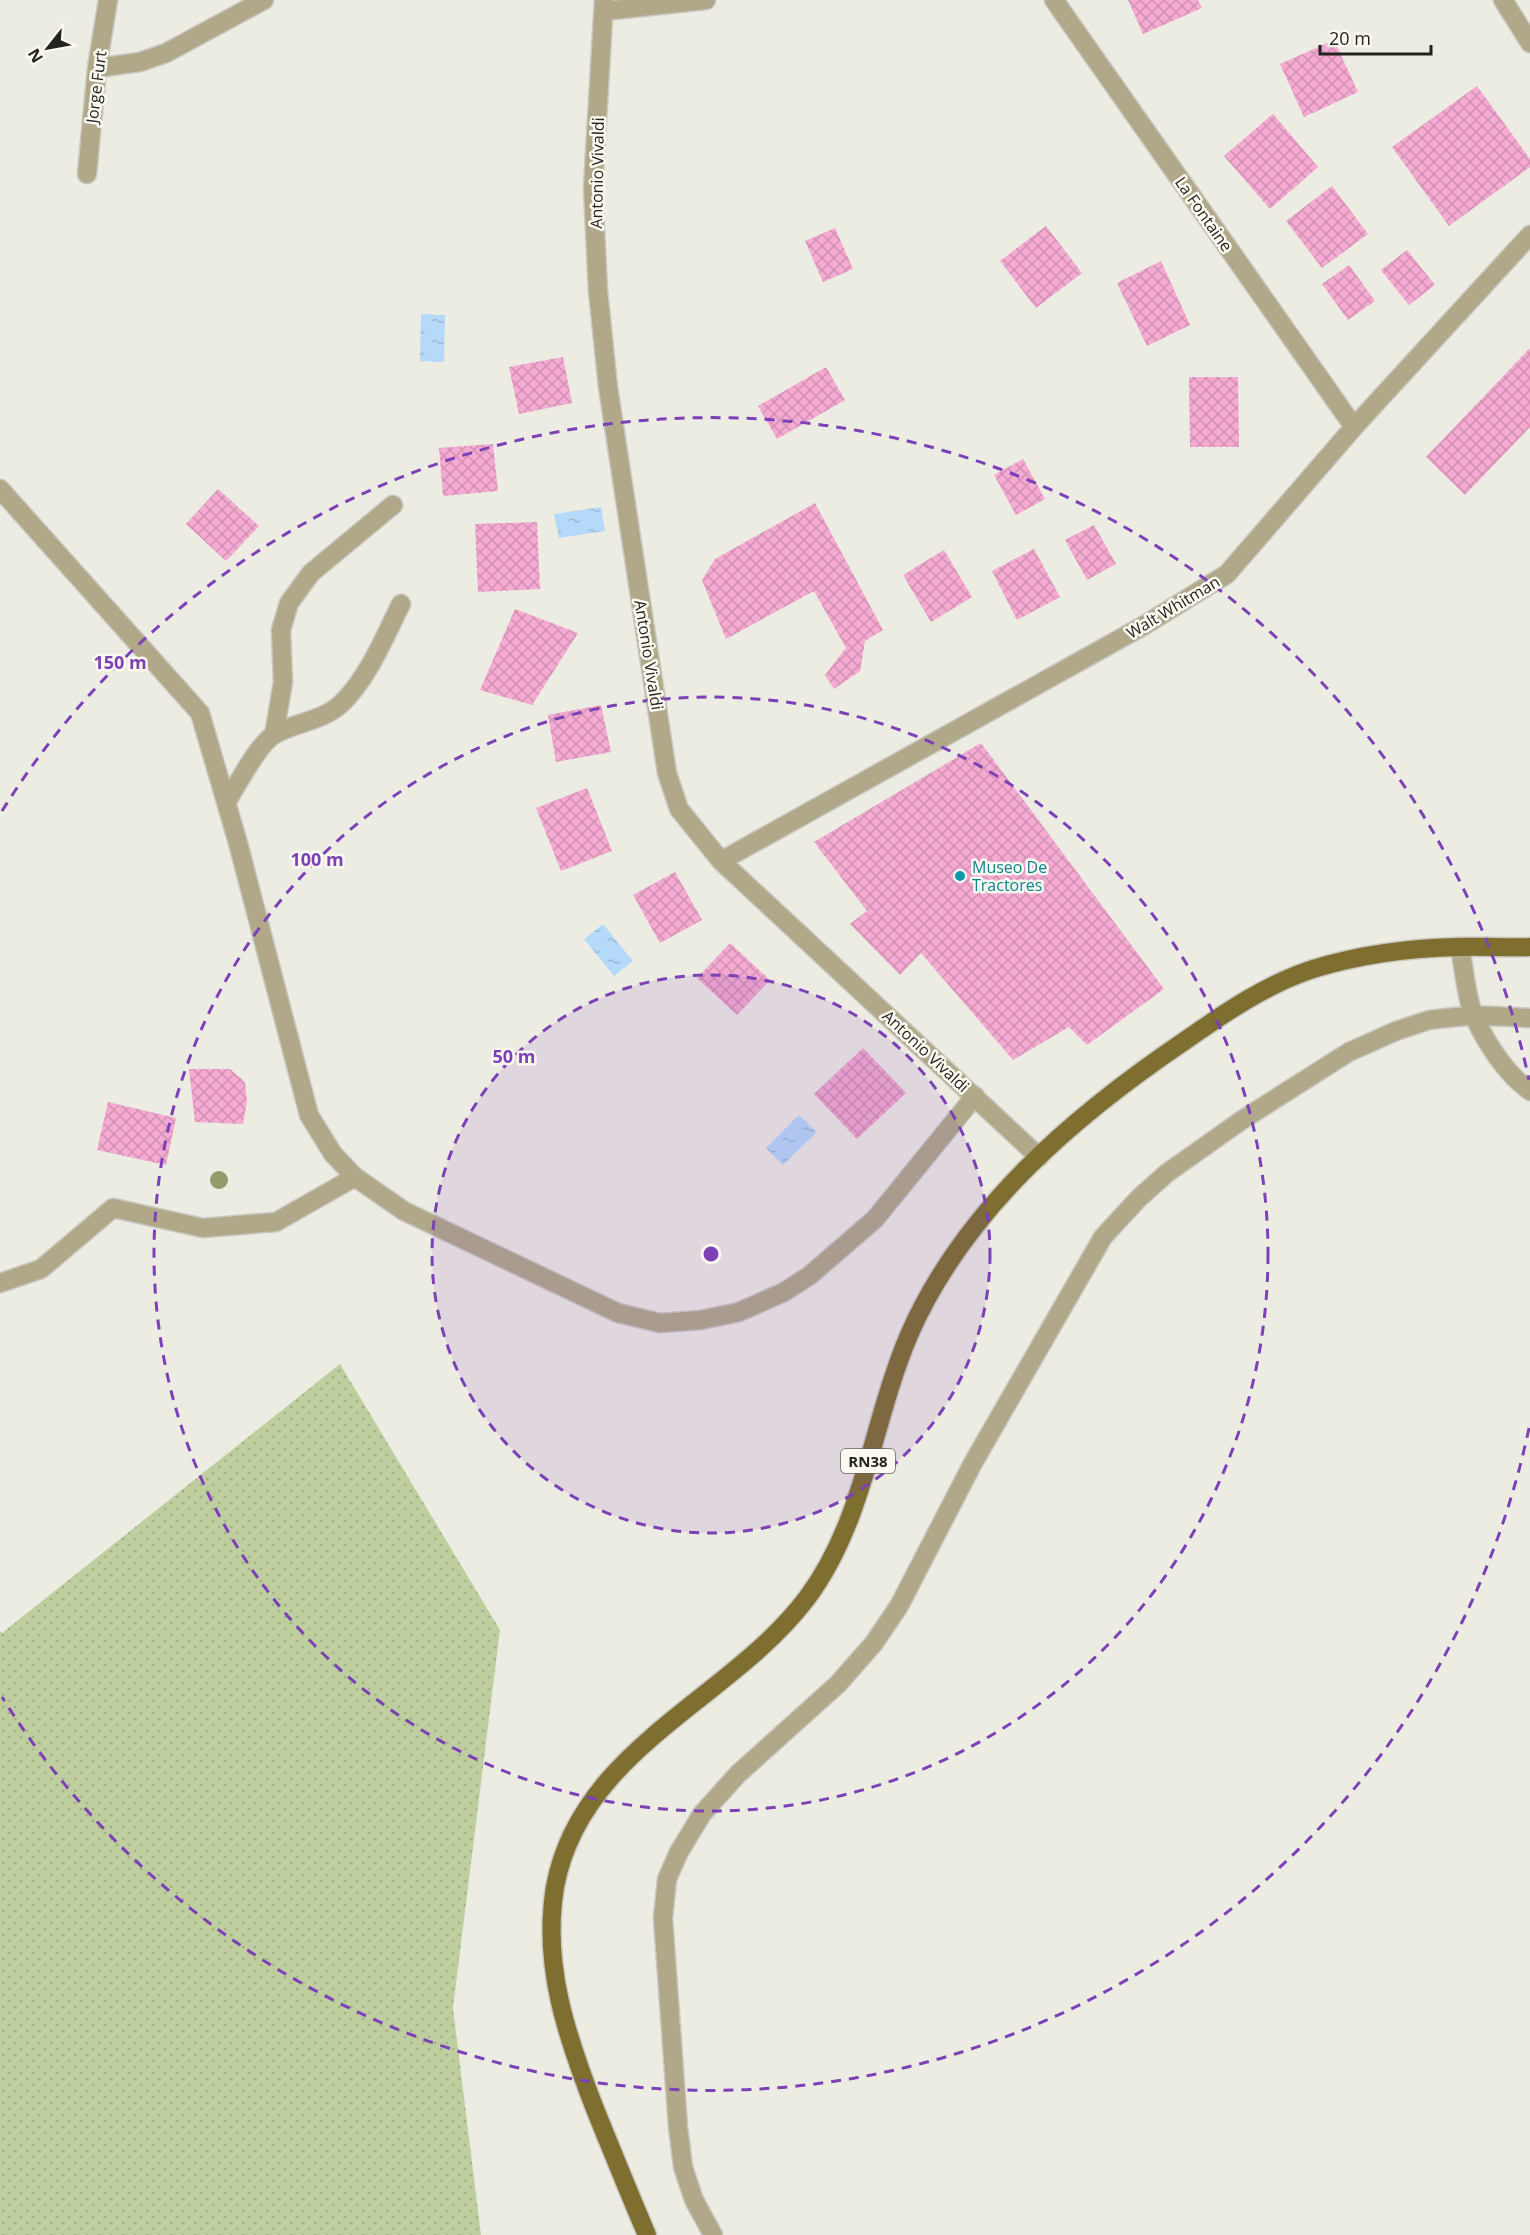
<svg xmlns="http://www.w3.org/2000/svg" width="1530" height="2235" font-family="'Open Sans',sans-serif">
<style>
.grass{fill:url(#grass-dots)}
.water{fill:url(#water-ripples)}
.building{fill:url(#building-cross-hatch)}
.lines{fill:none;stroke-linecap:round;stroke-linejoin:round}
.street-casing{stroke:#c9c8c0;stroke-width:21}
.primary-casing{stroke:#c9c8c0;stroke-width:21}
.street{stroke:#b0a888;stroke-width:18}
.primary{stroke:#7e6e30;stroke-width:18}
.tree{fill:#929b69}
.ring{fill:none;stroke:#7d41b7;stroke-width:3;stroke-dasharray:10 8}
.culture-dot{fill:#0f9aa8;stroke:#fbf9f0;stroke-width:2}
.labels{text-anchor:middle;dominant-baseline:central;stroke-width:5;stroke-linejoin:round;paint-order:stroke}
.shield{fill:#fbf9f0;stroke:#64635e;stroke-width:1.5}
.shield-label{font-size:15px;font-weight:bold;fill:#242320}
.street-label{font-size:16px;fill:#242320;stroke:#fbf9f0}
.culture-label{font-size:16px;fill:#0d838f;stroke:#fbf9f0;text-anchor:start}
.centre{fill:#7d41b7;stroke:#fbf9f0;stroke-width:3}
.ring-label{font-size:18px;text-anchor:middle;font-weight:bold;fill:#7d41b7;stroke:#fbf9f0;stroke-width:5;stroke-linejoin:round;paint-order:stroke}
</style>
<defs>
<pattern id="grass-dots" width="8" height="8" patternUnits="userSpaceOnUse" patternTransform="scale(1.5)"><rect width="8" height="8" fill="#bece9e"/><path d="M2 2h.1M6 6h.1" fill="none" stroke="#a3b188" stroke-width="1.8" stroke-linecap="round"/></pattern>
<pattern id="water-ripples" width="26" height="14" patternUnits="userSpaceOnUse" patternTransform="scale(1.5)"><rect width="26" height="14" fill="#b5d9f9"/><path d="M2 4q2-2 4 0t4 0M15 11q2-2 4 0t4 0" fill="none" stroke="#9cbad5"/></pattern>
<pattern id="building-cross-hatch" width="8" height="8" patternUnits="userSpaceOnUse" patternTransform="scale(1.5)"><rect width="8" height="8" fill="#f4aad1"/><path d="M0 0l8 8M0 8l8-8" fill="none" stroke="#d192b3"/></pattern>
</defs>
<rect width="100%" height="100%" fill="#edece3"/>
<path class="grass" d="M340,1364L500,1630L453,2008L481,2235H0V1631L2,1633Z"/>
<path class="water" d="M421,314L445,315L444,362L420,361Z
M601,507L605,531L559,538L554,514Z
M603,924L633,961L614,976L584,939Z
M799,1115L817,1132L783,1165L766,1148Z"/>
<path class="building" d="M1128,0H1198L1202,8L1143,34Z
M1334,40L1358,92L1304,117L1280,64Z
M1477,86L1530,159V167L1449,226L1392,147Z
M1273,114L1318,167L1270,209L1224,156Z
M1332,186L1368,234L1322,268L1286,221Z
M1046,226L1082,273L1036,308L1000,261Z
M835,228L853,269L823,282L805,241Z
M1407,250L1435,285L1409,305L1381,270Z
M1161,261L1190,325L1147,346L1117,283Z
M1349,265L1375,301L1348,320L1322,284Z
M1530,348V427L1465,495L1426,457Z
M563,357L572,403L519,414L509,367Z
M826,367L845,400L777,439L758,406Z
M1189,377H1238L1239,447H1190Z
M493,444L498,491L443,496L439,448Z
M1023,459L1045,499L1016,515L994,475Z
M218,489L259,526L226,561L186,524Z
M815,503L883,630L865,641L860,671L834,689L825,675L846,648L814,591L726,639L702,580L715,559Z
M537,522L540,589L478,592L475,524Z
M1094,525L1116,564L1087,580L1065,540Z
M1034,549L1060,597L1017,620L992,571Z
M944,550L972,597L931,622L903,575Z
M515,609L578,633L532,705L480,690Z
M601,705L611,752L556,762L548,715Z
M981,743L1164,989L1087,1045L1069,1027L1013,1060L921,953L900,975L850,924L867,911L814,842Z
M587,788L612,851L561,871L536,808Z
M675,872L702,920L660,943L633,895Z
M730,943L770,980L737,1015L697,978Z
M863,1048L906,1093L857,1139L814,1094Z
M189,1069H230L245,1082L247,1101L243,1124L195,1122Z
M108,1102L176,1118L166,1165L97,1150Z"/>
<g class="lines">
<g class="street-casing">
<path id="street" d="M604,0L593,188L598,291L608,387L667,773L679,809L721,861L1039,1157
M1054,0L1354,427
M1503,0L1530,43
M604,11L706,0
M97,68L140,62L166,53L264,0
M87,174L97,68L108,0
M0,489L200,713L238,843L309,1115L333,1154L355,1177L404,1211L618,1313L660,1323L701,1320L739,1312L784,1292L809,1276L875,1219L975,1096
M274,735L283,682L281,630L289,603L311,573L393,505
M227,801C238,784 258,744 275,734C297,722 323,721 342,703C368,678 385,636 401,604
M721,861L1143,626L1227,574L1354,427L1530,235
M1460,947C1464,968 1466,997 1474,1016C1486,1043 1506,1074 1530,1091
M0,1283L41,1269L113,1208L203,1228L276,1222L355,1177
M713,2235L694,2200L683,2167L678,2127L663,1918L667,1879L679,1852L702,1814L738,1774L838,1684L874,1643L899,1606L973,1463L1103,1237L1139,1198L1167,1173L1242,1120L1349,1052L1396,1031L1429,1020L1474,1015L1530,1018"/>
</g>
<g class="primary-casing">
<path id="primary" d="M647,2235C629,2193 612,2151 595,2109C567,2037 542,1965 555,1887C580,1749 730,1700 807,1598C865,1520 872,1422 909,1335C964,1209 1075,1115 1186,1040C1226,1012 1267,984 1313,969C1359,955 1409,948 1457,947C1481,946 1506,948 1530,947"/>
</g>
<use href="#street" class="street"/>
<use href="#primary" class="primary"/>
</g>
<circle class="tree" cx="219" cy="1180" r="9"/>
<circle cx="711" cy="1254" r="279" fill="#7d41b7" fill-opacity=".12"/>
<g class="ring">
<circle cx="711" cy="1254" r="279"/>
<circle cx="711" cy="1254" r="557"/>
<path d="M1529 1428A836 836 0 0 1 2 1697M2 811A836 836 0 0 1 1529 1080"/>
</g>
<circle class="culture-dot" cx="960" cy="876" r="6"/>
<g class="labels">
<rect class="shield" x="841" y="1449" width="54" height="24" rx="4.5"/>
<g class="shield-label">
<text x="868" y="1461">RN38</text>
</g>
<g class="street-label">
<text transform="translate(96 87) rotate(-83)">Jorge Furt</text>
<text transform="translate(597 173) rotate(-89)">Antonio Vivaldi</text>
<text transform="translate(1204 214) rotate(55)">La Fontaine</text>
<text transform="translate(1173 607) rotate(-31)">Walt Whitman</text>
<text transform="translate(649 655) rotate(81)">Antonio Vivaldi</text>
<text transform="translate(926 1051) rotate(43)">Antonio Vivaldi</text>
</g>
<g class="culture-label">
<text x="972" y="867">Museo De<tspan x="972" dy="18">Tractores</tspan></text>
</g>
</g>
<circle cx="711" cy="1254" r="9" class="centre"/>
<g class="ring-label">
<text x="120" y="669">150 m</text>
<text x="317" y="866">100 m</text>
<text x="514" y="1063">50 m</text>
</g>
<g transform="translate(48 48) rotate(239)" stroke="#fbf9f0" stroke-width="4.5" paint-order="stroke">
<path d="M0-4.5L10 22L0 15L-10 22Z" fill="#242320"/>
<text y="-9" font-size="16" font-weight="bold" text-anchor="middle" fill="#242320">N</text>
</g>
<path d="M1320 45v9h111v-9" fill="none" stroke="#242320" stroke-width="3"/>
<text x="1329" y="45" font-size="18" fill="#242320" stroke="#fbf9f0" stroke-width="4.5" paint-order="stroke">20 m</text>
</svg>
